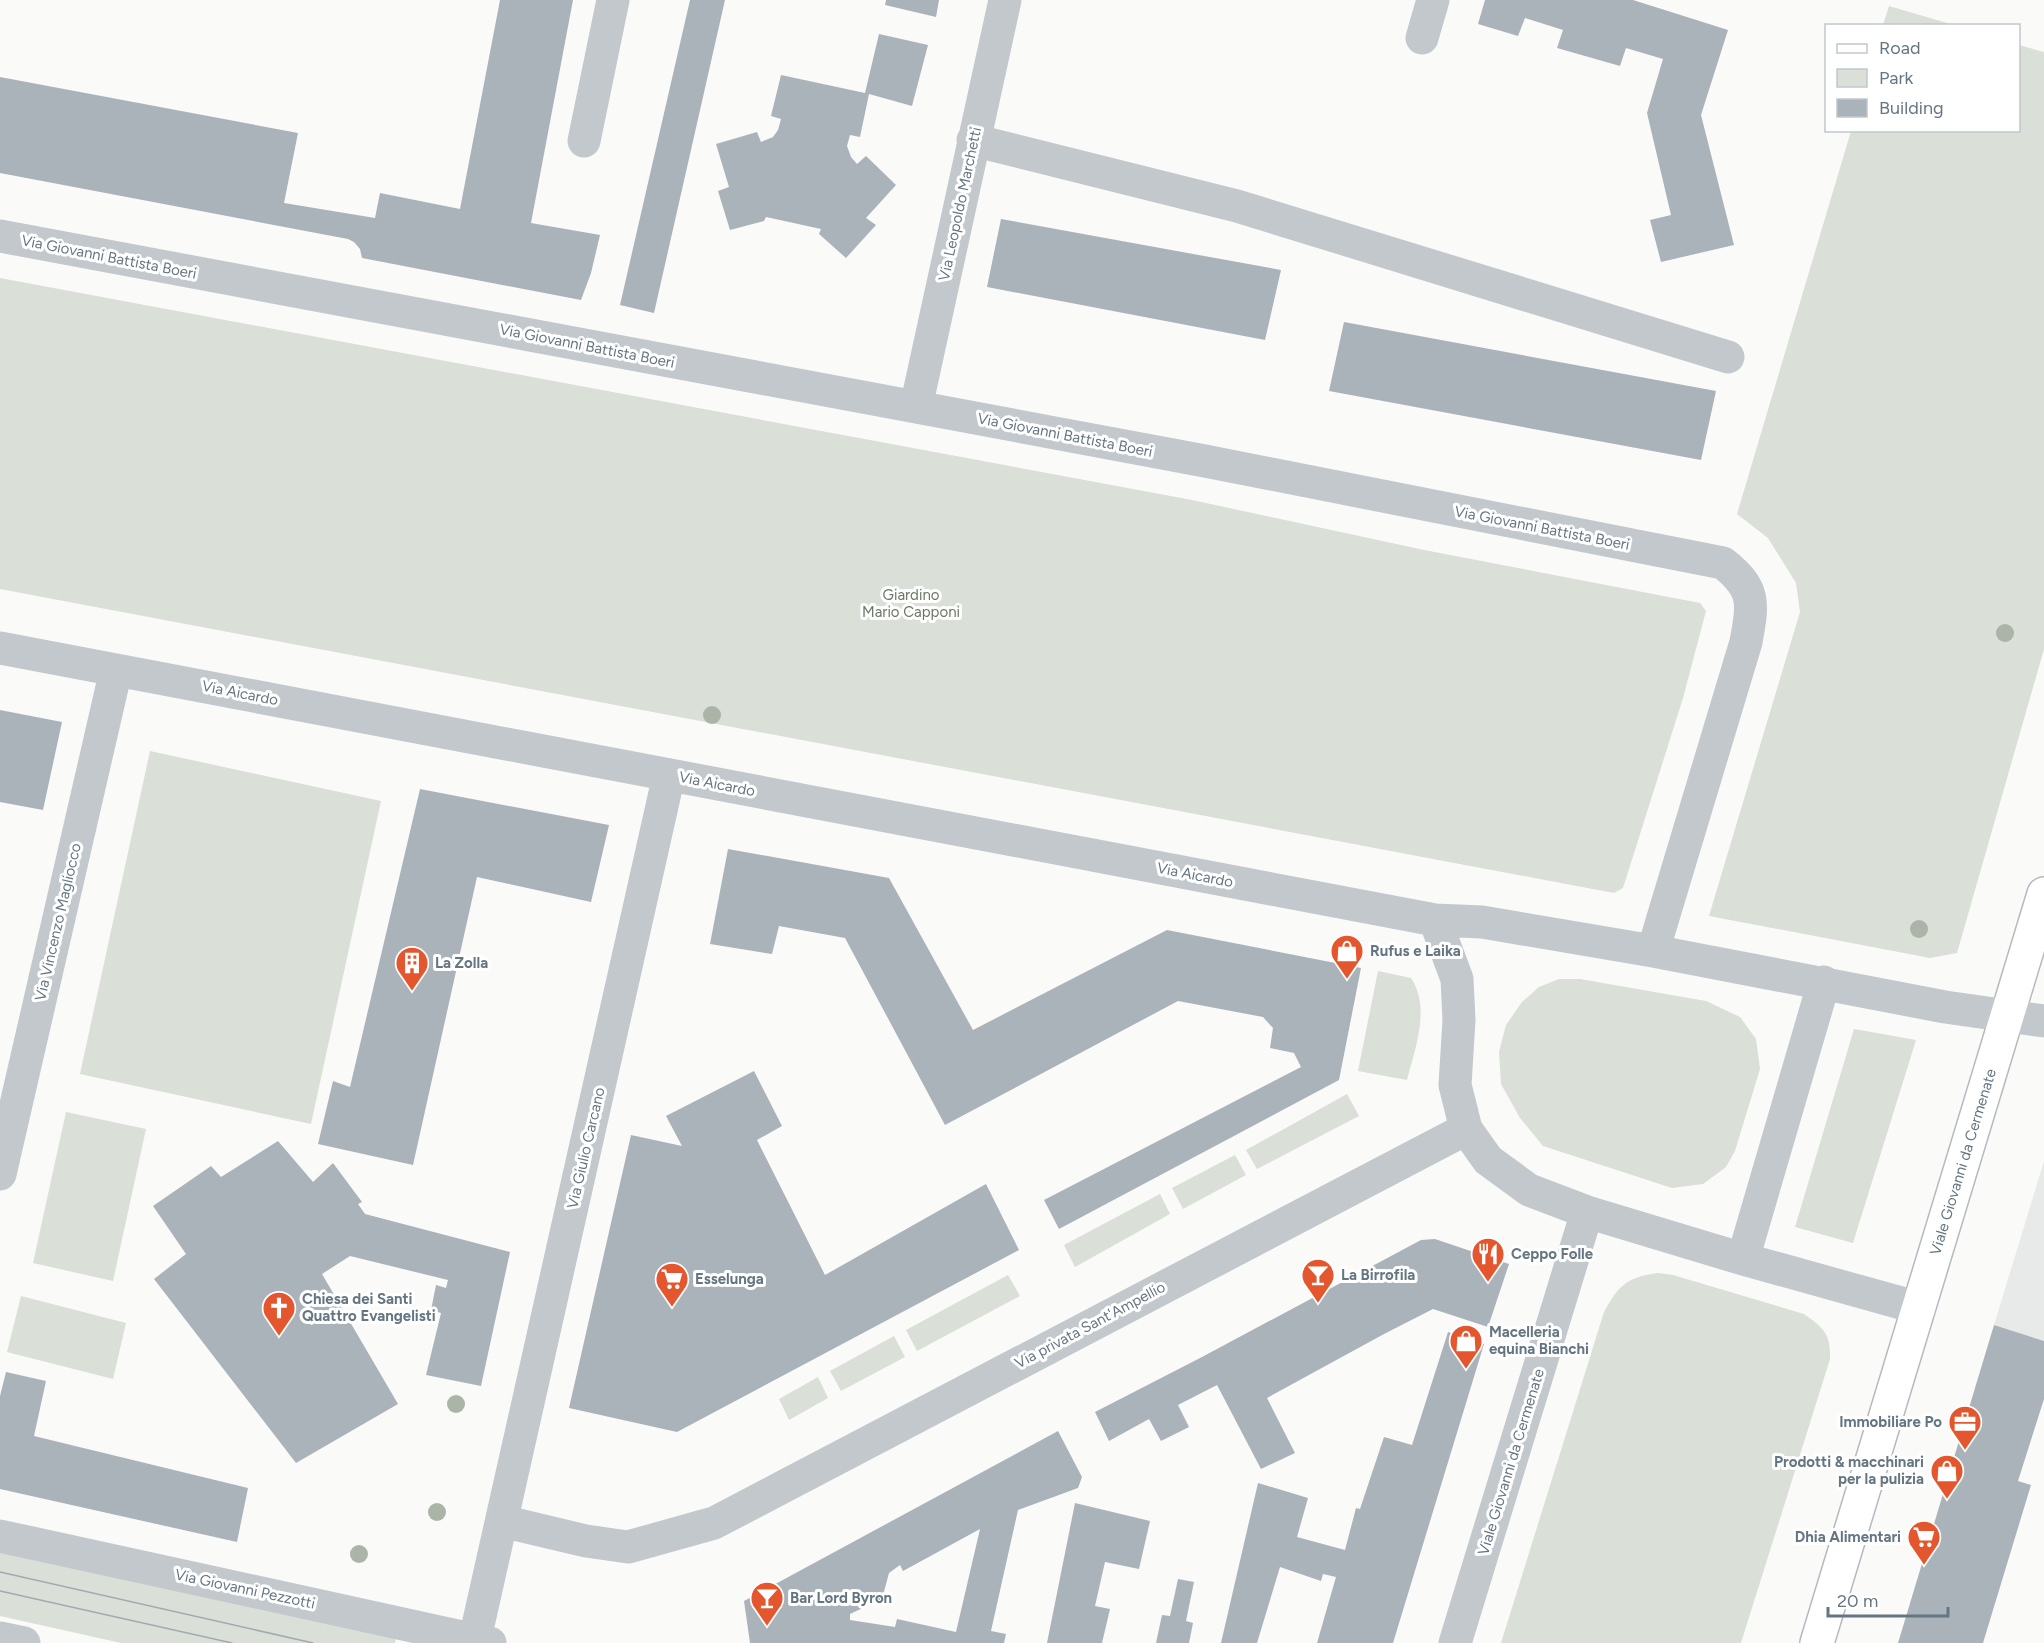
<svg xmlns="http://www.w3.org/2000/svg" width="2044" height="1643" font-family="Figtree,sans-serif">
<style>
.built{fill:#e8e9e9}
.green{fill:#dadfd7}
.building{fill:#aab3b9;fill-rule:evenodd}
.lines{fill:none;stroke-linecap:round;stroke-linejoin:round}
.major-casing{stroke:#b5babe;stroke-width:36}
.minor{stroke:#c3c8cc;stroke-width:33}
.major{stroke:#fff;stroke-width:33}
.tram{stroke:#a2aab0;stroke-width:1.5}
.tree{fill:#aab4a7}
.labels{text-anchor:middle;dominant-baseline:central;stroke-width:6;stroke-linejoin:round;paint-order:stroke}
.street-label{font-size:15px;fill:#657683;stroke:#fff}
.park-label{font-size:15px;fill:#687a64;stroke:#fff}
.poi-label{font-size:15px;font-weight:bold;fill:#657683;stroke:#fff;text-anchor:start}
</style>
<rect width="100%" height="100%" fill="#fafaf8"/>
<path class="built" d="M2044,1161V1341L1994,1325Z"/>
<path class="green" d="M1889,6L1954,25H1883Z
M2019,45L2044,52V649L1957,953L1930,958L1709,916L1800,612L1796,583L1768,538L1737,514L1851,131L2018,130Z
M0,278L1192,500L1424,550L1700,603L1706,611L1683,698L1623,888L1614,893L0,589Z
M150,751L381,801L311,1124L80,1074Z
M1378,971L1411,978C1431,1008 1415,1048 1407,1080L1358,1071Z
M1559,979H1580L1706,1001L1740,1017L1756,1039L1760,1069L1735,1151L1726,1167L1703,1184L1672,1188L1543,1146L1520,1118L1501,1084L1499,1052L1506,1025L1522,1002L1539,987Z
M1854,1029L1916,1040L1853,1243L1795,1227Z
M1347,1094L1359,1116L1257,1169L1246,1150Z
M66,1112L146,1129L113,1281L33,1263Z
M1235,1155L1246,1175L1183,1209L1172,1188Z
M1160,1194L1170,1214L1075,1267L1064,1245Z
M1658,1273L1673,1275L1804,1314C1824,1328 1831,1334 1830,1359L1741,1643H1501L1604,1312C1619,1285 1627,1277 1658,1273Z
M1008,1275L1020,1296L917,1351L906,1330Z
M21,1296L126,1323L113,1379L7,1352Z
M894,1336L905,1357L841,1391L830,1371Z
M818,1377L828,1398L789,1420L779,1399Z
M0,1544L397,1634L395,1643H121L0,1616Z"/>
<path class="building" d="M500,0H573L531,223L600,235L591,273L581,300L362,258L360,249L354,242L348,239L0,173V77L298,133L284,203L375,218L380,193L460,209Z
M690,0H725L654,313L620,305Z
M886,0H939L936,17L885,5Z
M1485,0H1633L1728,30L1701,115L1734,245L1661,262L1650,220L1671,215L1647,113L1663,59L1626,48L1620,66L1557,48L1563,30L1525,18L1518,36L1478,24Z
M879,34L928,45L912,106L869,94L860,137L850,135L847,146L851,157L857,164L866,156L896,185L866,218L876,225L846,258L819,234L821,229L766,217L764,221L730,230L718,191L729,187L716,144L757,132L761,142L773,137L778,130L781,119L771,116L781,75L865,93Z
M1001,219L1281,270L1265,340L987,287Z
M1344,322L1716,391L1701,460L1329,391Z
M0,710L62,722L43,810L0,802Z
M420,789L609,825L591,902L477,877L413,1165L318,1144L333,1081L350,1087Z
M728,849L889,878L973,1030L1167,930L1361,968L1339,1080L1059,1229L1044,1200L1301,1067L1294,1053L1270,1048L1273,1028L1263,1017L1178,1001L945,1125L845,938L779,926L772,954L710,944Z
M754,1071L782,1126L757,1140L825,1275L986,1184L1019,1250L677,1432L569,1408L631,1135L682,1146L666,1116Z
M278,1141L313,1182L333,1163L362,1202L358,1204L365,1214L510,1252L481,1386L426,1375L441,1313L431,1310L436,1285L446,1288L448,1280L350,1256L322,1274L398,1404L296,1463L154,1279L186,1254L153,1206L211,1166L221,1177Z
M1435,1239L1509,1264L1488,1327L1433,1309L1384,1334L1267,1398L1295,1453L1261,1469L1217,1385L1178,1405L1189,1427L1161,1441L1149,1419L1109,1441L1095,1412L1202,1357L1421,1240Z
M1994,1325L2044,1341V1399L2018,1481L2031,1485L1983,1643H1898Z
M1448,1332L1484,1344L1393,1643H1317L1336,1577L1323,1574L1321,1581L1280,1567L1257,1643H1221L1258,1483L1308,1498L1297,1537L1345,1550L1356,1508L1360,1509L1384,1437L1412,1445Z
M6,1372L46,1381L34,1436L248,1488L237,1542L0,1489V1396Z
M1058,1431L1082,1477L1078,1488L1018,1510L991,1631L1006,1634L1004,1643H750L744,1601ZM980,1529L956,1632L897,1619L895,1627L850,1620V1614L882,1599L889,1573L900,1565L903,1571Z
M1075,1503L1150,1521L1139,1569L1105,1562L1095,1606L1110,1609L1102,1643H1047Z
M1178,1579L1194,1582L1186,1621L1193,1623L1189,1643H1156L1162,1615L1170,1616Z"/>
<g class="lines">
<g class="major-casing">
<path id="major" d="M1817,1643L2044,894"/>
</g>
<path class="minor" d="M1422,38L1433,0
M973,140L1237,206L1728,357
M584,141L613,0
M0,236L1205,461L1723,563C1756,589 1753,603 1746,642L1653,951
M916,407L1005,0
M0,648L1435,920L1482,922L1653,951L1945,1007L2044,1021
M1435,920L1457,979L1459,1020L1455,1085L1466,1129L1488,1160L1529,1190L1587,1212L1743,1259L1919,1308
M0,1174L116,670
M1743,1259L1824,982
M502,1521L586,1541L628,1547L714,1523L1466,1129
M0,1536L490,1643
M0,1638L24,1643
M474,1643L669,775
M1455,1643L1587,1212"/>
<use href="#major" class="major"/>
<path class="tram" d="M0,1572L313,1643
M0,1591L232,1643"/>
</g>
<g class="tree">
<circle cx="2005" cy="633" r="9"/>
<circle cx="712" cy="715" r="9"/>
<circle cx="1919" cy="929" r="9"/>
<circle cx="456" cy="1404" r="9"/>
<circle cx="437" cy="1512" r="9"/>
<circle cx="359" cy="1554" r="9"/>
</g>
<defs>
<g id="shop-pin" transform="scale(1.725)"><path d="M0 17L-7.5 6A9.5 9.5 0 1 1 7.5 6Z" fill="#e4572e" stroke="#fff"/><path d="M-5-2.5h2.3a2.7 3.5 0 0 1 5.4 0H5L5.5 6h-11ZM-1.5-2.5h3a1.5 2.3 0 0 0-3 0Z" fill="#fff"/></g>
<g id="building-pin" transform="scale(1.725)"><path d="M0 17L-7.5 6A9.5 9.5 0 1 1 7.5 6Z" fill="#e4572e" stroke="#fff"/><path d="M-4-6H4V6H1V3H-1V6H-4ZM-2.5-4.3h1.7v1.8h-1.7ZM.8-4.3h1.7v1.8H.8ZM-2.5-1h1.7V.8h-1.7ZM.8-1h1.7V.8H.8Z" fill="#fff"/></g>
<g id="restaurant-pin" transform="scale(1.725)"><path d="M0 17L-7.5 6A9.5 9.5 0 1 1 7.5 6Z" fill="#e4572e" stroke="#fff"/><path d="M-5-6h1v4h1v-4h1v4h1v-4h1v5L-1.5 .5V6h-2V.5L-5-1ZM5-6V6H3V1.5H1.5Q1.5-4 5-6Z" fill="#fff"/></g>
<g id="bar-pin" transform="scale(1.725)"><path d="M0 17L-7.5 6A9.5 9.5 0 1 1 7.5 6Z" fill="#e4572e" stroke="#fff"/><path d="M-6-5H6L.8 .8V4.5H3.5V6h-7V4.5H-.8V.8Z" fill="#fff"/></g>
<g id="supermarket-pin" transform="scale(1.725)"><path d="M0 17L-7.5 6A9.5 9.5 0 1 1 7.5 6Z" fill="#e4572e" stroke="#fff"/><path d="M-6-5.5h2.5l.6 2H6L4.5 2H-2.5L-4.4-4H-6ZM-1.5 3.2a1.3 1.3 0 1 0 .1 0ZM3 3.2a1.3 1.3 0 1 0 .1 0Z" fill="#fff"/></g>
<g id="church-pin" transform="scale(1.725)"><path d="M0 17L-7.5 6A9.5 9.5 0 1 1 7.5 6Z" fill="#e4572e" stroke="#fff"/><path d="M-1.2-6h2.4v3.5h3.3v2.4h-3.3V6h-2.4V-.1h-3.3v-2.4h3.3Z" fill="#fff"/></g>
<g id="office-pin" transform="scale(1.725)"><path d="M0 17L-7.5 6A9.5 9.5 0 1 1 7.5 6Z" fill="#e4572e" stroke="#fff"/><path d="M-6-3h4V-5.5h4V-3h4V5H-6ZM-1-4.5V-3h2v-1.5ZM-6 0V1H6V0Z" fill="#fff"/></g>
</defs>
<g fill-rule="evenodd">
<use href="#shop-pin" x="1347" y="951"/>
<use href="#building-pin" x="412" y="963"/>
<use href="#restaurant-pin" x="1488" y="1254"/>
<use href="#bar-pin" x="1318" y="1275"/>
<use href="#supermarket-pin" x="672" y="1279"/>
<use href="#church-pin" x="279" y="1308"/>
<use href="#shop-pin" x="1466" y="1341"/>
<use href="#office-pin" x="1965" y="1422"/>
<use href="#shop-pin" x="1947" y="1471"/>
<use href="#supermarket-pin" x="1924" y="1537"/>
<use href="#bar-pin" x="767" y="1598"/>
</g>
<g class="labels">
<g class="street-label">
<text transform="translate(960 204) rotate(-78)">Via Leopoldo Marchetti</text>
<text transform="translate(109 257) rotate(11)">Via Giovanni Battista Boeri</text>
<text transform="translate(587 346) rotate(11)">Via Giovanni Battista Boeri</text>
<text transform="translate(1065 435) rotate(11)">Via Giovanni Battista Boeri</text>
<text transform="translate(1542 528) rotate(11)">Via Giovanni Battista Boeri</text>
<text transform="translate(240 693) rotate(11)">Via Aicardo</text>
<text transform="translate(717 784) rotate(11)">Via Aicardo</text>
<text transform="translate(1195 875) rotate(11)">Via Aicardo</text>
<text transform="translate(58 922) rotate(-77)">Via Vincenzo Magliocco</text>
<text transform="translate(586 1148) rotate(-77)">Via Giulio Carcano</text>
<text transform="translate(1963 1162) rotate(-73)">Viale Giovanni da Cermenate</text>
<text transform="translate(1090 1325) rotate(-28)">Via privata Sant'Ampellio</text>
<text transform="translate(1511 1462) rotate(-73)">Viale Giovanni da Cermenate</text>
<text transform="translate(245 1589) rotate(12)">Via Giovanni Pezzotti</text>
</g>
<g class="park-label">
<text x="911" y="595">Giardino<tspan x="911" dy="17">Mario Capponi</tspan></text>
</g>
<g class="poi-label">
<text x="1370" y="951">Rufus e Laika</text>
<text x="435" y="963">La Zolla</text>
<text x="1511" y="1254">Ceppo Folle</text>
<text x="1341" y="1275">La Birrofila</text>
<text x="695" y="1279">Esselunga</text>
<text x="302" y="1299">Chiesa dei Santi<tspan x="302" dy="17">Quattro Evangelisti</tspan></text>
<text x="1489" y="1332">Macelleria<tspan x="1489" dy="17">equina Bianchi</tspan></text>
<text x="1942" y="1422" text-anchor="end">Immobiliare Po</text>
<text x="1924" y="1462" text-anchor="end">Prodotti &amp; macchinari<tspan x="1924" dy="17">per la pulizia</tspan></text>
<text x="1901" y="1537" text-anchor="end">Dhia Alimentari</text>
<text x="790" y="1598">Bar Lord Byron</text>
</g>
</g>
<rect x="1825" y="24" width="195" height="108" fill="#ffffff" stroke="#c1c8cd" stroke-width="1.5"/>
<rect x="1837" y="44" width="30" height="9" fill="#ffffff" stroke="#c1c8cd" stroke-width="1.5"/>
<text x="1879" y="54" font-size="18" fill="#657683">Road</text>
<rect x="1837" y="69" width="30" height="18" fill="#dadfd7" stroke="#c1c8cd" stroke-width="1.5"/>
<text x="1879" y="84" font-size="18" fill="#657683">Park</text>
<rect x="1837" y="99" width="30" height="18" fill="#aab3b9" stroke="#c1c8cd" stroke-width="1.5"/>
<text x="1879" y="114" font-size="18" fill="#657683">Building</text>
<path d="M1828 1607v9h120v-9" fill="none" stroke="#657683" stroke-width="3"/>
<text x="1837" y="1607" font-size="18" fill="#657683" stroke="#ffffff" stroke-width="4.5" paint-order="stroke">20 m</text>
</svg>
